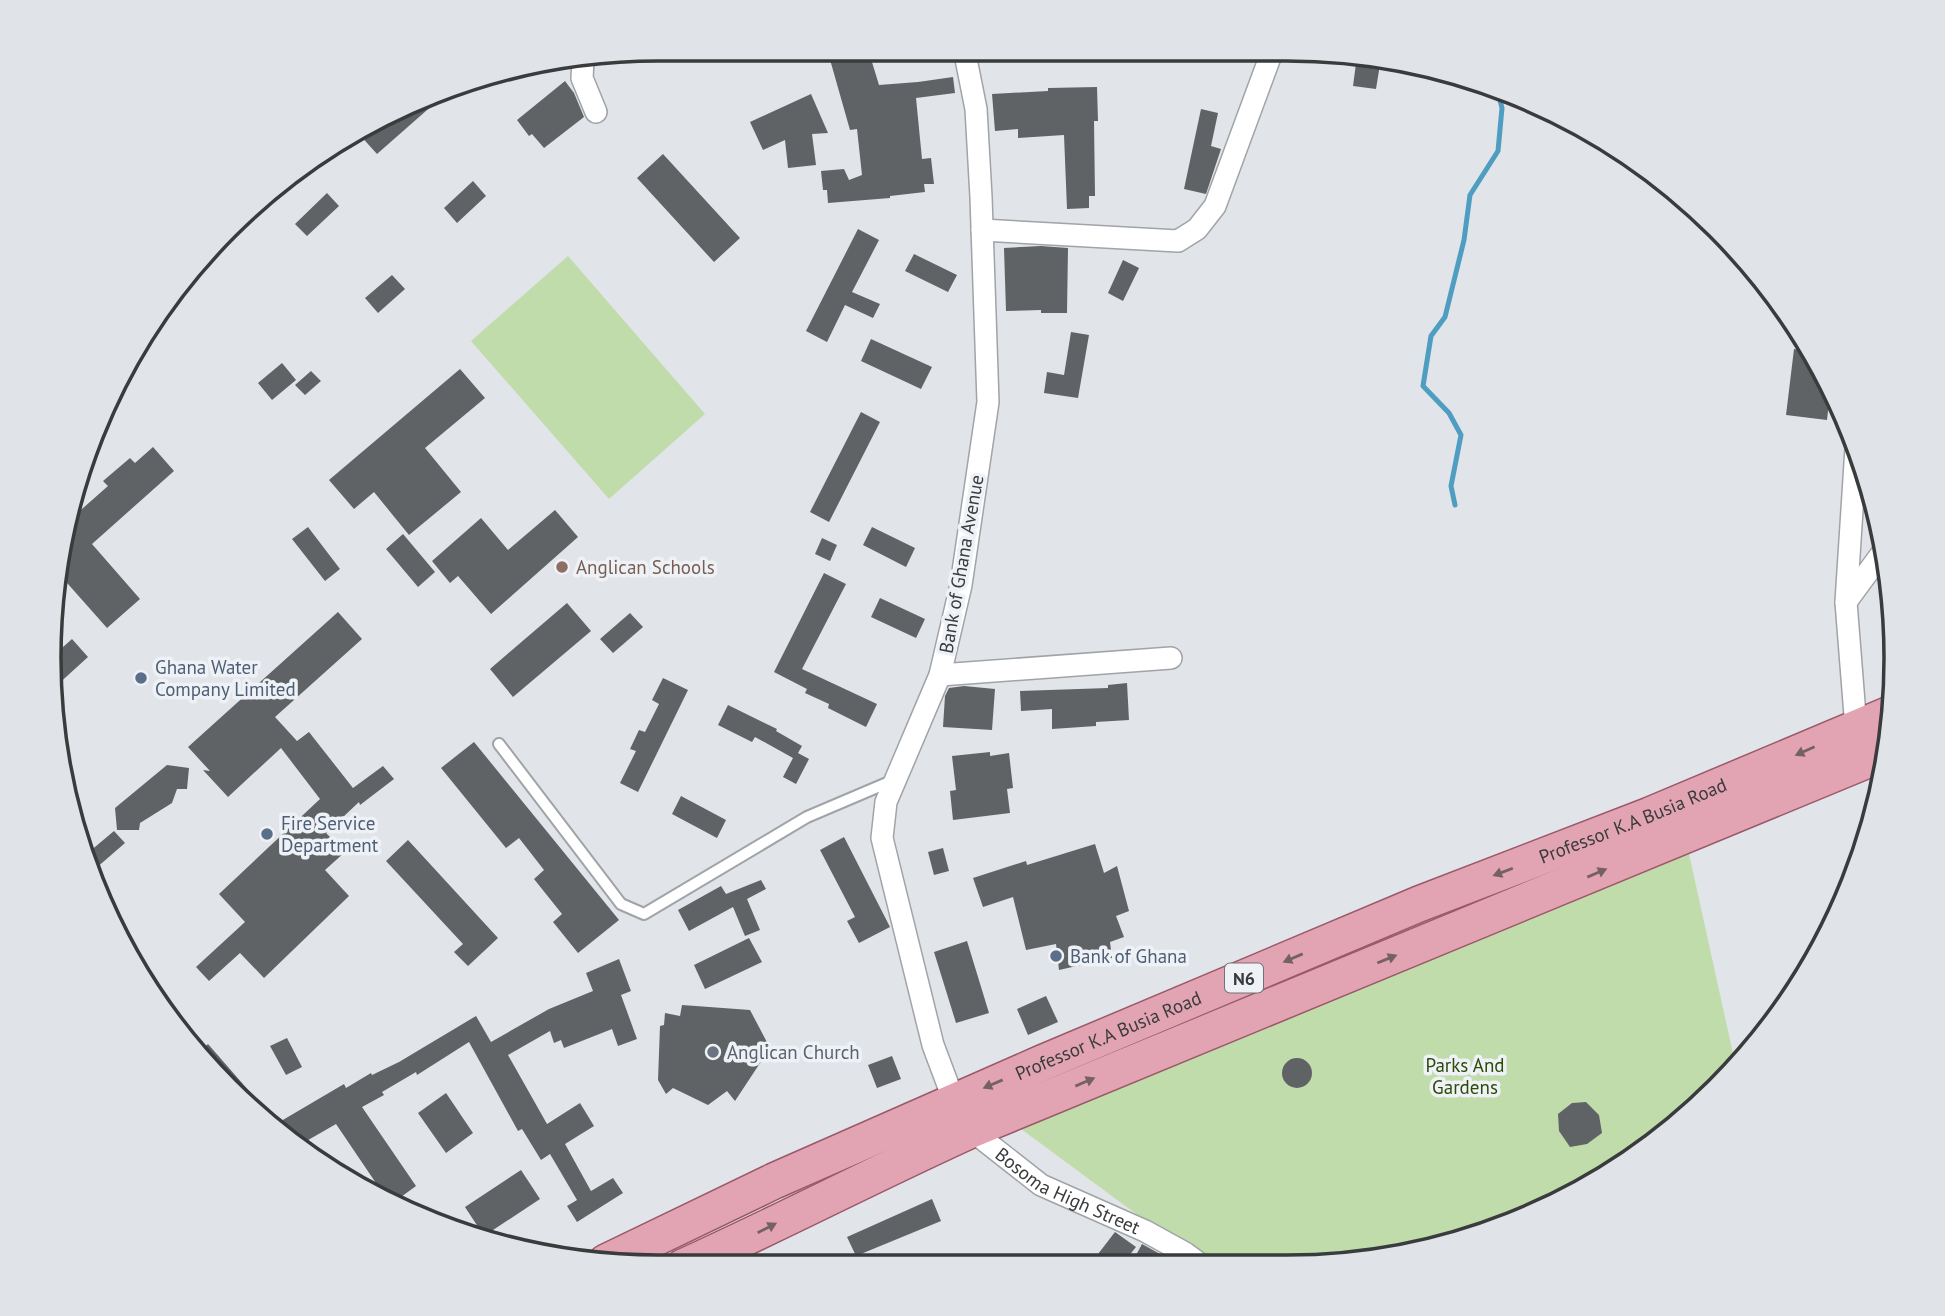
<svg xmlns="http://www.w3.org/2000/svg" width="1945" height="1316" font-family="'PT Sans',sans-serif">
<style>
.green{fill:#c1dcab}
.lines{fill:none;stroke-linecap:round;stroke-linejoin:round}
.stream{stroke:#4f9dc1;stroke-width:5}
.building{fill:#5f6366}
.service-casing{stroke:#a0a3a7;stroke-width:14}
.minor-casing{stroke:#a0a3a7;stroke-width:24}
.primary-casing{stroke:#9a5869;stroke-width:38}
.service{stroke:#fff;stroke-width:10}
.minor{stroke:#fff;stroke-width:21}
.primary{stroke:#e2a4b3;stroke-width:35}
.oneway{fill:#756066}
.education-dot{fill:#8d6e63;stroke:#eef2f6;stroke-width:2.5}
.service-dot{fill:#5c6f8a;stroke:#eef2f6;stroke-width:2.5}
.worship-dot{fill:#6b7280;stroke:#eef2f6;stroke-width:2.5}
.labels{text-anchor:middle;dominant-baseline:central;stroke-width:7;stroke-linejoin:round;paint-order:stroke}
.shield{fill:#eef2f6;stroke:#707274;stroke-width:2}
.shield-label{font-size:18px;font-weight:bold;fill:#3a3b3d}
.street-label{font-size:19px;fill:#3a3b3d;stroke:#eef2f6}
.education-label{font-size:19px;fill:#785e54;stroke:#eef2f6;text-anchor:start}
.service-label{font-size:19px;fill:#4e5e75;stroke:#eef2f6;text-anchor:start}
.worship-label{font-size:19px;fill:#5b616d;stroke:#eef2f6;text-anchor:start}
.park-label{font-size:19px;fill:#2c4a06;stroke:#eef2f6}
.rim{fill:none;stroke:#3a3b3d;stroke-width:3.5}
</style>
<rect width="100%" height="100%" fill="#e1e4e9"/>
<path class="green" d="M568,256L705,414L609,499L471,341Z
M1682,822L1736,1067L1718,1088L1626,1164L1520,1220L1406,1255L1287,1267H1208L990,1106Z"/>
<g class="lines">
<path class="stream" d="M1455,505L1451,486L1461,435L1449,413L1423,386L1431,336L1445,317L1464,240L1470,195L1498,151L1502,108L1498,92"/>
</g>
<path class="building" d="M827,49H868L879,85L918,82L953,77L955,93L916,98L922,159L931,158L934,184H924L925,192L890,196V198L828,203L827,190H823L821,171L844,169L849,180L862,175L857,129L850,130Z
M1357,56L1381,58L1376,89L1353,86Z
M565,81L574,93L584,117L544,148L532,134L529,136L517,120Z
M1097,87L1098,121H1094L1095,196H1089V208L1067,209L1064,135L1018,138V129L995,131L992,94L1048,91V88Z
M440,92L443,96L377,154L358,133Z
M811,94L828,133L812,134L816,165L788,168L785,140L763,150L750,122Z
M1201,109L1218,113L1211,146L1221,149L1206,194L1184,189Z
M663,154L740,238L714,262L637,178Z
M473,181L486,196L457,223L444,208Z
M327,193L339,206L307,236L295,224Z
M858,229L879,240L852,292L880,304L873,318L845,305L827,342L806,331Z
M1041,246L1068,248L1067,313H1041V310L1006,311L1004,248Z
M914,254L957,275L948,292L905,271Z
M1123,260L1139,268L1123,301L1108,293Z
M392,275L405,289L378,313L365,298Z
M1071,332L1089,335L1078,398L1044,393L1047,372L1064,375Z
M871,339L932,367L921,389L861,361Z
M1794,349L1810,351L1838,403L1829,402L1827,420L1786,415Z
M282,363L296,380L272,400L258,383Z
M460,369L485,398L425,448L461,492L409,535L374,492L354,509L329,480Z
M311,371L321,381L305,395L295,385Z
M861,412L880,422L829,522L810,512Z
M153,447L174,471L92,544L140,599L107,628L60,575L74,516L108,486L103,481L130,458L135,463Z
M555,510L578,537L491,614L458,576L450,583L432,561L481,518L508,550Z
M308,527L340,569L325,581L292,539Z
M872,527L915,548L906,567L863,545Z
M403,534L435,572L418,587L386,549Z
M822,538L837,545L830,561L815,554Z
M824,573L846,584L802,669L877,704L866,727L828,708L829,704L805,693L807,689L774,672Z
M880,598L925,619L916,638L871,617Z
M567,603L591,631L513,697L490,669Z
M338,612L362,639L275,717L297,741L309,732L353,788L383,766L394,779L360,805L359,802L326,833L345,852L325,870L349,896L264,978L240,953L209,981L196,967L245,922L219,894L320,799L281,748L228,797L203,770L210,771L188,747Z
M630,613L643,627L613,653L600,639Z
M72,639L88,657L55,687L53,656Z
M663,678L688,690L638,792L620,783L636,751L630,749L639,730L645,732L659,704L652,700Z
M1127,683L1129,720L1096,722V726L1052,729V709L1021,711L1020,691L1108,688V685Z
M964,686L995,689L992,730L943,727L945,696L949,688Z
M728,705L777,729L776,731L802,746L798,753L809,759L796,784L783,777L793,758L755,737L752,742L718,725Z
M474,742L619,920L578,953L553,922L562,914L534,879L544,870L519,838L506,848L441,768Z
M990,752V756L1009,753L1013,788L1007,789L1010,813L953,820L950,791L956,790L952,756Z
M167,765L189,768L187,789H177L172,803L140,823L139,830H117L115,808Z
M681,796L726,820L717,838L672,814Z
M114,831L125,843L95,869L89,852Z
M844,837L890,927L859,943L847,921L855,917L820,850Z
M408,840L498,938L468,966L454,952L463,944L386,861Z
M1095,844L1104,873L1117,866L1129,911L1116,916L1124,937L1110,942L1112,958L1059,970L1056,944L1026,950L1013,897L983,907L973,878L1026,861L1027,865Z
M943,848L949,871L934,875L928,852Z
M761,880L766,889L747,899L760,930L745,936L733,907L689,931L678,910L721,886L726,894Z
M749,938L762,962L705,989L694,965Z
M967,941L989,1013L956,1023L934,952Z
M619,959L631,991L621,995L637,1039L618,1046L612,1029L564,1048L561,1040L554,1043L550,1031L508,1055L547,1124L580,1103L594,1126L565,1144L591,1191L613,1178L623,1193L577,1222L567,1206L577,1200L550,1154L541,1160L522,1129L518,1131L469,1042L417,1075L416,1072L382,1092L384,1095L362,1107L416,1186L390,1205L377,1196L382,1192L336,1124L303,1143L276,1124L344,1084L346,1088L371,1073L372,1075L399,1062L476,1016L491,1042L549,1009L593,991L586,973Z
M1046,996L1058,1022L1028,1035L1017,1009Z
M682,1005L750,1010L770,1048L735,1101L727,1091L708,1105L673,1088L666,1094L658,1080L660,1026L664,1025L665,1013L680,1016Z
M287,1038L302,1067L286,1075L270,1046Z
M208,1044L263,1107L259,1112L228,1089L199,1052Z
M892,1056L901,1079L877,1088L868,1065Z
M1282 1073a15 15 0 1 1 30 0a15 15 0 1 1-30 0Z
M446,1093L473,1133L446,1153L418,1113Z
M1586,1102L1599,1115L1602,1133L1587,1144L1570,1147L1559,1131L1558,1114L1572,1103Z
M521,1170L540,1199L484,1236L465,1207Z
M932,1199L941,1221L856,1256L847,1237Z
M1115,1232L1136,1247L1120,1267H1088Z
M1142,1244L1178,1264L1182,1267H1156L1135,1257Z"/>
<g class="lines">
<g class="service-casing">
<path id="service" d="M499,744L621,904L644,914L807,817L894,780"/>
</g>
<g class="minor-casing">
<g id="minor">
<path id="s1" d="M964,49L976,109L981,197L988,402L961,585L940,675L886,802L882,838L933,1045L954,1101L971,1130L1041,1185L1145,1231L1185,1253L1204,1267"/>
<path d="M583,61L582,78L596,112"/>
<path d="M982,230L1178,241L1197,229L1215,206L1273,49"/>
<path d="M1856,448L1846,602L1856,728"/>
<path d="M1846,602L1885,549"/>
<path d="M940,675L1171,658"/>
</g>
</g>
<g class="primary-casing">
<g id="primary">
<path id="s2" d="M606,1262L774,1181L1042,1063L1419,904L1650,815L1890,714"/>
<path d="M683,1267C780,1223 874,1174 971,1130L1887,752"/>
</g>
</g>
<use href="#service" class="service"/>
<use href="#minor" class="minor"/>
<use href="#primary" class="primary"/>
</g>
<defs><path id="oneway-solid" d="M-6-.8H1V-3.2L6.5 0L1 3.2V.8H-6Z" transform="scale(1.75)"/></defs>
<g class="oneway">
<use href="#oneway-solid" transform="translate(1805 751) rotate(156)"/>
<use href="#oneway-solid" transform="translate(1503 872) rotate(159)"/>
<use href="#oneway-solid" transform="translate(1597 873) rotate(-23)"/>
<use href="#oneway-solid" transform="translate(1293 958) rotate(157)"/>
<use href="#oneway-solid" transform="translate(1387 959) rotate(-22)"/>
<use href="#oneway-solid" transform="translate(1085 1082) rotate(-23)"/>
<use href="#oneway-solid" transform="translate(993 1084) rotate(157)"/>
<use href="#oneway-solid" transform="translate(767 1228) rotate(-27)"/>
</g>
<circle class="education-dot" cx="562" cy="567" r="7"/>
<g class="service-dot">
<circle cx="141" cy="678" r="7"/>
<circle cx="267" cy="834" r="7"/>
<circle cx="1056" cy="956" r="7"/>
</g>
<circle class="worship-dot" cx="713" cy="1052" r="7"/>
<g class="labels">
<rect class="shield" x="1225" y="963.5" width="38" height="29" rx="5"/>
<g class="shield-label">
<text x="1244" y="978">N6</text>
</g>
<g class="street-label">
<text transform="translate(961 564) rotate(-80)">Bank of Ghana Avenue</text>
<text stroke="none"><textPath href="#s2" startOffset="1118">Professor K.A Busia Road</textPath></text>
<text stroke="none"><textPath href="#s2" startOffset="551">Professor K.A Busia Road</textPath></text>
<text stroke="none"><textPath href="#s1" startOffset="1228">Bosoma High Street</textPath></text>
</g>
<g class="education-label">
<text x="576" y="567">Anglican Schools</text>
</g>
<g class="service-label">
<text x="155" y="667">Ghana Water<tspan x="155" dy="22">Company Limited</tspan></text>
<text x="281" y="823">Fire Service<tspan x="281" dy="22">Department</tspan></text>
<text x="1070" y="956">Bank of Ghana</text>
</g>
<g class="worship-label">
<text x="727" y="1052">Anglican Church</text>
</g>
<g class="park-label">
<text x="1465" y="1065">Parks And<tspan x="1465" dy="22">Gardens</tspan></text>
</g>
</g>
<path d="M0 0H1945V1316H0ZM658 61H1287A597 597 0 0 1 1884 658V658A597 597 0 0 1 1287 1255H658A597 597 0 0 1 61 658V658A597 597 0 0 1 658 61Z" fill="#e0e3e7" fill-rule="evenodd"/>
<path class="rim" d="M658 61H1287A597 597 0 0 1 1884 658V658A597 597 0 0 1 1287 1255H658A597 597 0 0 1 61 658V658A597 597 0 0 1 658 61Z"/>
</svg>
